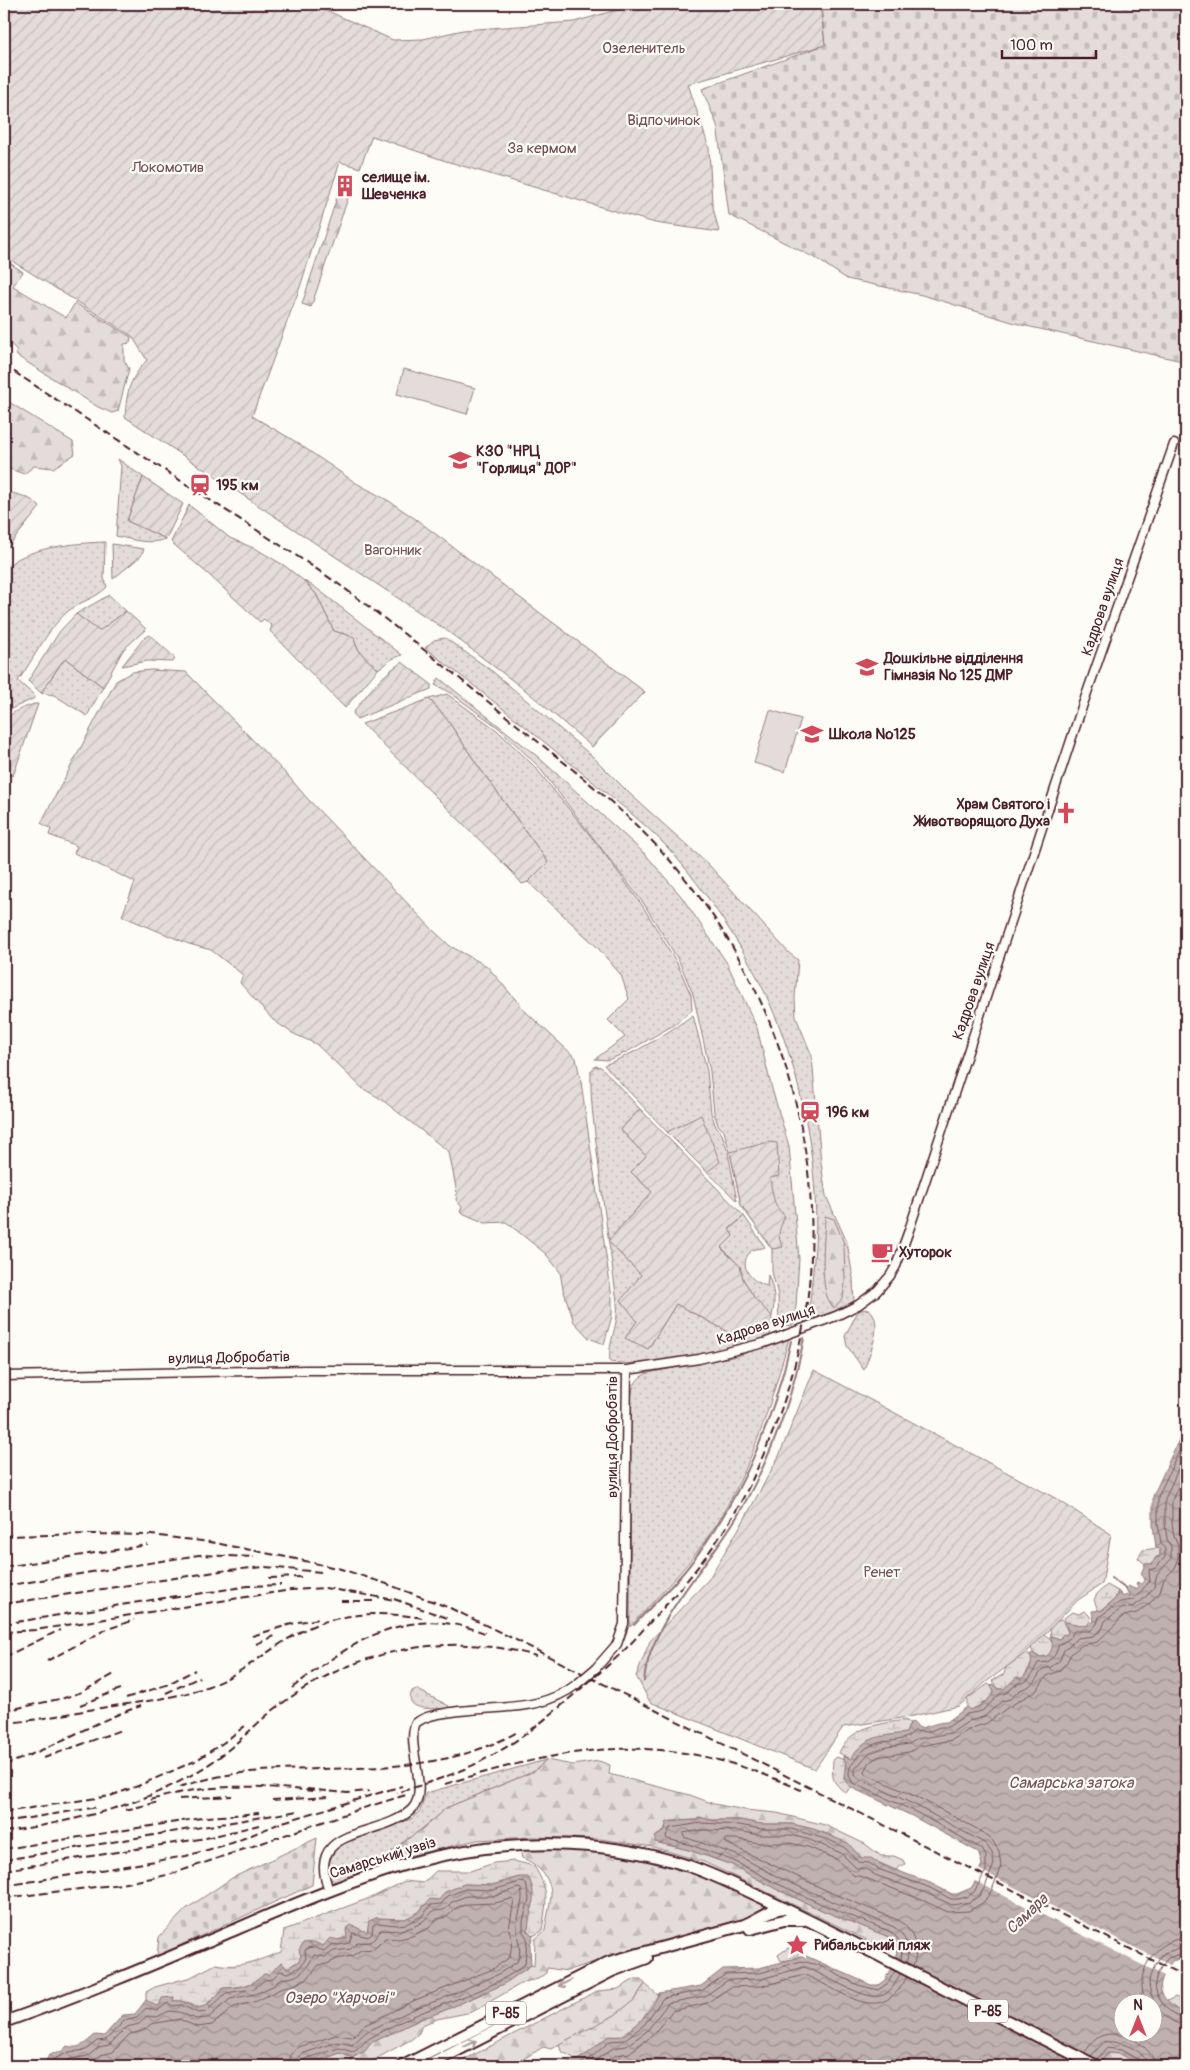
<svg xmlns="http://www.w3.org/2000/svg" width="1190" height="2070" font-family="Pangolin,sans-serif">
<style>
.grass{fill:url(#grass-dots);stroke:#967e82}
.forest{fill:url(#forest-firs);stroke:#967e82}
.wetland{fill:url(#wetland-marsh);stroke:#967e82}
.cemetery{fill:url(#cemetery-stones);stroke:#967e82}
.park{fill:#e3dcda;stroke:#967e82}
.garden{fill:url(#garden-furrows);stroke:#967e82}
.water{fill:url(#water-waves);stroke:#91777b;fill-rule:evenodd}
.pier{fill:#fdfcf7}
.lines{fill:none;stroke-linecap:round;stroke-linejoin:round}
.shore{stroke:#795961;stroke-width:1}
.stream{stroke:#91777b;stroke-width:2}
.minor-casing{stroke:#4a1f2b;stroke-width:11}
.major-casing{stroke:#4a1f2b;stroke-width:14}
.minor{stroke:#fdfcf7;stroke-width:8}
.major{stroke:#fdfcf7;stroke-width:10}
.rail{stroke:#4a1f2b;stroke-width:2;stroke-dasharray:8 4;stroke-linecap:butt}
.minor-bridge-casing{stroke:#4a1f2b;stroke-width:11;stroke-linecap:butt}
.minor-bridge{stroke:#fdfcf7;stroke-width:8}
.oneway{stroke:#ac999b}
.labels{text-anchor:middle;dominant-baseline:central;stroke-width:4.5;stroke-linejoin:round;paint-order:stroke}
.shield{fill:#fdfcf7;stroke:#806168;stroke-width:1}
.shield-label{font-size:14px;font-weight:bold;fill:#4a1f2b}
.park-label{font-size:15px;fill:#704e57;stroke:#fdfcf7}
.poi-label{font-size:15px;font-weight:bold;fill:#4a1f2b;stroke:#fdfcf7;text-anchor:start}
.street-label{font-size:15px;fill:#4a1f2b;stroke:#fdfcf7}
.water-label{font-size:16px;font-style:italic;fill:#73525a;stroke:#fdfcf7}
</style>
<defs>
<pattern id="grass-dots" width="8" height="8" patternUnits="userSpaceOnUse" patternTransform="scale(1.25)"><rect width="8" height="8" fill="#e3dcda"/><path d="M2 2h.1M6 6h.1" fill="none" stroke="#c4bcbb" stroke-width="1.8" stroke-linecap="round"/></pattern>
<pattern id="forest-firs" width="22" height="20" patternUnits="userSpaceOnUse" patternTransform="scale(1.25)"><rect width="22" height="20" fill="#e3dcda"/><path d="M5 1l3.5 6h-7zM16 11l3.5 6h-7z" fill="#c4bcbb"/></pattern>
<pattern id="wetland-marsh" width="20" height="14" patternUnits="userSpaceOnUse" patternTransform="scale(1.25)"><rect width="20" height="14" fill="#e3dcda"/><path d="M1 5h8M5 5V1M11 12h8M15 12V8" fill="none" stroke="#c4bcbb"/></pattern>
<pattern id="cemetery-stones" width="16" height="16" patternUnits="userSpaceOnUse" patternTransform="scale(1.25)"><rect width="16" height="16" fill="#e3dcda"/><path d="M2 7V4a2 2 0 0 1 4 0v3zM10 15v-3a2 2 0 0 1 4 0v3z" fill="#c4bcbb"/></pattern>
<pattern id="garden-furrows" width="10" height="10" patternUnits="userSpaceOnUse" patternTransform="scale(1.25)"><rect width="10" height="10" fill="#e3dcda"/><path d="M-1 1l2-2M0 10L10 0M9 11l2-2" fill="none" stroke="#c4bcbb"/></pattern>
<pattern id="water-waves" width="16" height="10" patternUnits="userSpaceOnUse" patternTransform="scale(1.25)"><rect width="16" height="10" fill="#c0b1b1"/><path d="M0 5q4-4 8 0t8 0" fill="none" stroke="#9e8f90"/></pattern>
</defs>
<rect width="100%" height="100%" fill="#fdfcf7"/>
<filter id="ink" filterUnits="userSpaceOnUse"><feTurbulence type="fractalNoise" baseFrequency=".02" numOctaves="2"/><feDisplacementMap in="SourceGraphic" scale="10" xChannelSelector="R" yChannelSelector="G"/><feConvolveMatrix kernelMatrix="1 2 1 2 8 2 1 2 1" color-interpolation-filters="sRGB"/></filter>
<g filter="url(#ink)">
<path class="grass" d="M118,459L143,477L127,521L166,539C150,545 133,540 116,536L121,466Z
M105,542L104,578L107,587C95,599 83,600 71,609C50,624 33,660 18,681L35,696L33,699L4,712V570C22,547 77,543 105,542Z
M112,544L144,549L141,556L113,579Z
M304,581L315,587L402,655L392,659L378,669C368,660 355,651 354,637L334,631L316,594Z
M109,595L126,611L99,632L76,614Z
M445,638L492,671L593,757L630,794L709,865L789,953L798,960L795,998L796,1017L812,1056L821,1163L826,1196L847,1242L853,1278L854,1305L808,1320C812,1279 818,1238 815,1196C812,1134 796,1061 770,1004C748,953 705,889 668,848C644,822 614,800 587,777C534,733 480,690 425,648L434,640Z
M66,659L103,687L87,716L54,695L41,693L62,662Z
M439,678L537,756L645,854L681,896L727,963L757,1028L772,1089L789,1146L799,1259L796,1306L793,1325L779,1326L778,1295L772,1272V1249L741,1205L730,1152L724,1131L718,1125L714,1113L710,1071L693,994L679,961L644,904L538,766L499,728L448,691L435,685Z
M447,694L498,731L535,767L601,849L642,905L677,963L691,995L692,1010L672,1026L625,1053L608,1060L595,1059L625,1037L608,1020L629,999L621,975L597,947L528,882L548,862L478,766L446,718L429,699Z
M693,1015L707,1071L711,1113L716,1127L722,1134L728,1152L737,1201L671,1136L604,1065C633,1055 668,1033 693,1015Z
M595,1066L601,1067L640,1109L620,1129L646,1156L631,1172L652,1192L608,1241L641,1275L638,1321L648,1349L676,1304L725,1330L732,1336L738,1349C696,1357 653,1368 610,1362C607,1343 620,1323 617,1302C611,1252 602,1202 597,1151C594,1124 590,1099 591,1071Z
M744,1216L765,1247C759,1250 754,1247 750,1252C737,1267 753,1283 767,1286L768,1275C774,1289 776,1301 772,1316L755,1299L743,1279L740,1266L721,1247L733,1236L729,1230Z
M869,1309C885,1323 869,1354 864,1370L847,1346L845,1336L857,1313L861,1310Z
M789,1338C770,1408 748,1481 705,1541C683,1572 655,1599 630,1627L631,1396C634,1384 636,1378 648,1373L737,1356Z
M416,1689L449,1706L448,1708C436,1709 402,1712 412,1691Z
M546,1760L535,1771L446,1808L422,1829L392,1851L395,1864L340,1883C319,1880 330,1856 339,1845L411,1819L420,1811L426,1793Z"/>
<path class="forest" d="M340,188L350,192L311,307L302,304Z
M4,259L23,272L13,286L66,318L75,303L131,337L130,343L124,344V360L129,369L118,411L112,413L98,407L17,356L16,349L4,338Z
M4,399L73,442L75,454L53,468L34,466L24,474L4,467Z
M825,1216L834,1219L844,1243L845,1283L843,1298L834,1308C817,1294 825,1237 825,1216Z
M546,1760L573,1765L599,1761L610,1765L609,1774L690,1795L714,1804L745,1810L777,1813L825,1825L865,1844L881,1856H894L903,1860L905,1864L895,1870C884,1865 872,1858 861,1858L856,1852L831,1835L813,1829L792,1824H761L740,1820H709L700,1817L696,1820L671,1821L667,1822L664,1831L656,1836L655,1842L689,1850L732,1865L776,1889L824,1911L889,1937L897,1947L890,1951L704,1862L653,1847L600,1839L532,1837L477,1840L409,1856L396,1847L422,1829L446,1808L535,1771Z
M545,1848C579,1850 612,1851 645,1859C686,1868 723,1884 761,1901L766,1906L765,1910L753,1919L618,1954L567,1971L547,1968L546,1973L538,1979L524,1982L472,2012L437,2019L422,2025L419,2033L412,2039L363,2066H350L352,2058L365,2051L371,2043L421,2019L443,2011L504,1984L531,1965L534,1966L535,1939L545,1931C546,1920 550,1907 551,1896C552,1879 537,1863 522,1858L520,1849Z
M635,1979H641L645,1984C641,1989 638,1995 634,2000C616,2020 575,2034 551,2049L543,2047L512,2066H452L597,1991L618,1989Z
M1108,2053L1120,2054L1140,2066H1112L1102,2061Z"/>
<path class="wetland" d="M1160,1548V1557L1152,1564H1145L1138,1558L1143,1550Z
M1107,1585L1118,1591L1115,1599L1099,1612L1094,1600L1097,1594Z
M1084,1611L1089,1615L1091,1619L1087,1626L1065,1622L1064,1618L1072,1612L1079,1614Z
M1062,1620L1068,1632L1066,1635L1061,1636L1060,1639L1051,1636L1050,1627L1054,1622Z
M1031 1646a11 11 0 1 1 22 0a11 11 0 1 1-22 0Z
M1023,1650L1030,1655L1033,1661L1025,1675L1021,1679L1017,1677L1004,1689H999L992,1681L1004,1674L1009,1657Z
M988,1684L991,1686L994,1692C989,1701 980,1706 970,1710L967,1707V1699Z
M905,1720L910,1723L906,1733C884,1736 862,1738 851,1759L839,1753C850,1726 880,1724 905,1720Z
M837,1757L846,1761L844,1778L850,1787L846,1793C831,1782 832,1777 833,1760Z
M514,1861L534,1866C551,1893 546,1901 542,1931L533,1936L528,1931V1921L533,1905L519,1877L493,1885L464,1884L439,1900L424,1905L419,1912L405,1919L376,1918L367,1932L360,1931C345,1939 312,1947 302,1956C297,1960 302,1959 297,1962C289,1968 278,1972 268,1976L264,1974C253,1986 239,1987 223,1988C219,1995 215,1997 209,2002C197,2016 189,1998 173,2001L174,1997L156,2006L146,2000V1992L155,1987L191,1977L216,1964C239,1969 259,1960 281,1952L284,1930L375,1896L405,1881L423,1883L436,1871H470L494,1863Z
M788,1948H798L800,1952L794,1959L781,1961L778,1955Z
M645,1984L658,1995L640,2022L621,2036L607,2037L590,2052L577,2060L561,2051L559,2044L615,2015L634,2000Z
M1175,1997L1186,2002V2015L1171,2006L1167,2001Z
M340,2053L352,2058L350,2066H304Z"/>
<path class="cemetery" d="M821,4H1186V351L1182,361L1022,325L922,295L847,279L817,259L729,215L717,125L702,89L825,45Z
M317,1838L312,1885L157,1956L159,1937L186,1909L232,1878Z"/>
<path class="park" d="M404,369L475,388L467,414L397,394Z
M770,710L801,719L785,772L754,763Z"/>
<path class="garden" d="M4,4H308L330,12L393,40L423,39L463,30L574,22L638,4H820L825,45L688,84L709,148L712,203L719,232L655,223L446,161L372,136L360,168L340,162L300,287L252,416L293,440L356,483L389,501L417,520L645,692L592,747L529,693L446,630L125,417C127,390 129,380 147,360L132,336L4,256Z
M143,477L183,504L166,539L127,521Z
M4,492C16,493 31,497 40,507L4,552Z
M189,505L230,538L258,550L285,566L304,581L316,594L334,631L354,637C355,651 368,660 378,669L345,708L270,631L272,626L264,619L260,622L208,574L171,542Z
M126,611L146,629L123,650L103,687L66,659L62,662L41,693L28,681L60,631L76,614L99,631Z
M150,635L175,658L173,662L147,661L122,666L144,638Z
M402,662L431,684V689L357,719L353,713C368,692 381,676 402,662Z
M151,670L186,672L289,777L306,797L434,931L450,946L487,966L527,1013L576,1058L581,1082L612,1298V1316L604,1344L589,1338L574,1322L563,1289L560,1272L546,1254L506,1222L485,1223L460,1212L462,1207L456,1200L457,1193L449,1152L381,1099L362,1088L316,1044L292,1033L273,1020L240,983L243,975L211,950L189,944L122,916L135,882L74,853L77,846L49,835L51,829L41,823L116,681L132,672Z
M429,699L446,718L478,766L548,862L528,882L522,884L512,872L362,724Z
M34,704H38L13,776L4,772C4,758 2,728 9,717C14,710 27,707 34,704Z
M640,1109L744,1216L729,1229L733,1236L721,1248L740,1266L743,1279L755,1299L772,1316L770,1335L762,1341L738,1349L732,1336L725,1330L676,1304L648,1349L625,1338L637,1321L621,1300L641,1275L608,1241L652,1192L631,1172L646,1156L620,1129Z
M701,1115L720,1162L707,1172L667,1132Z
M769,1142L777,1143L779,1176L770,1178C772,1190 773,1208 785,1216C780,1227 776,1236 783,1247L772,1249L741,1205L730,1152Z
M814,1370L1055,1498L1111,1534L1102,1584L1078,1600L1027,1652L986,1682L959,1706L908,1717L843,1727L815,1769L650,1702L636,1676L650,1641L708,1580L744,1520L779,1456Z"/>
<path class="water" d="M1186,1424V1957L1172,1961C1168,1967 1164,1973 1162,1979C1155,1996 1174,2008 1186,2015V2066H1140L1120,2054L1108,2053L1097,2066H546C556,2061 569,2064 579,2059C590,2054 597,2044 606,2038C611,2034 617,2038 621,2036C634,2031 655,2006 659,1993L701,1986L723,1969L759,1968L794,1959L799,1956H806L871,1985H878L885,1980L896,1957L897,1947L889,1937L824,1911L776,1889L732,1865L689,1850L655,1842V1837L664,1831L667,1822L696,1820L700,1817L709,1820H740L761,1824H792L813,1829L848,1843L861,1858H871L880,1864L930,1883L952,1894H957L971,1888L975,1882L982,1864L978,1852L912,1816L850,1787L844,1778L846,1761L843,1759V1756L851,1759C863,1736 882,1736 906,1733L910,1723L914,1722L919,1728C929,1727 936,1722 947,1722L967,1707L970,1710C980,1706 989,1701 994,1692L991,1686L993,1684L999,1689H1004L1017,1677L1021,1679C1029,1672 1034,1665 1030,1655L1032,1653L1039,1657H1046C1053,1650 1054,1646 1050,1636L1060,1639L1063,1634L1066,1635L1068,1632L1065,1622L1087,1626L1094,1621L1092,1611L1103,1610L1115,1599L1118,1591L1124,1597L1126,1594L1130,1597L1126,1589L1128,1586L1137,1590L1138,1587L1136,1583L1138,1582L1141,1584L1145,1579L1141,1574L1145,1564H1152L1156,1557L1160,1556V1549L1156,1548L1153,1525V1496ZM1122,2002H1152V2032H1122Z
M519,1877H528C539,1895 529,1911 528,1931L533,1936L530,1945L531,1965L504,1984L443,2011L421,2019L371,2043L365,2051L352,2058L340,2053L304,2066H43L49,2055L62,2051L67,2046C80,2050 85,2043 95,2035L104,2036L123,2015L135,2014L146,2000L156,2006L160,2004L162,1998L174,1997L173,2001C189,1998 196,2016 210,2002C215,1997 219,1995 223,1988C239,1988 253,1986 264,1974L269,1975L281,1962L287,1968L298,1962L301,1956L299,1950L303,1943L314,1942L323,1946L330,1938L339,1940L347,1938L346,1929L351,1925L367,1932L369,1921L376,1918L405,1919L419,1912L430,1899L439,1900L445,1892L464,1884L493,1885Z"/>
<path class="pier" d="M978,1869L1172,1966L1166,1977L973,1880Z"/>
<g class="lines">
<path class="shore" d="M1186,1946L1164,1953C1159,1959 1150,1972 1149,1981C1149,2001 1165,2024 1186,2025
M1186,1952L1168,1958C1164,1963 1158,1971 1156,1978C1151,1996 1170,2017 1186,2019
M901,1960C903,1948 901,1940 891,1932L826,1906L778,1884L734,1861L691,1845L667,1839L666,1836L670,1828L701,1823L739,1825L761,1829H791L829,1840L844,1847L858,1862L869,1863L878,1869L928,1887L951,1899H958L967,1897L974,1892L986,1871V1856L982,1849L914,1811L853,1783L849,1776C849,1764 851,1767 856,1759C874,1732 899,1749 914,1731L928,1732L940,1727H948L967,1714L982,1711L999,1695L1006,1693L1017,1684L1025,1682L1030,1678L1038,1663L1048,1662L1055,1655L1059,1645L1070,1638L1074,1631H1090L1097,1624L1099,1617L1120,1602L1133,1600L1150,1581L1149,1570L1156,1568L1165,1557V1549L1161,1543L1158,1524V1497L1186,1436
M906,1963C911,1948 906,1936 894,1927L829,1900L780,1878L737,1855L684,1837L683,1833L702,1830L738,1831L760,1835H791L810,1840L841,1853L856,1868L866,1869L875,1875L926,1893L952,1905L970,1902L979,1896L985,1887L994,1864L992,1853L986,1844L917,1806L858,1778L855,1774V1769L869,1753L887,1747L909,1744L917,1739L951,1733L969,1721L984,1717L1002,1701L1010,1699L1020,1690L1028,1687L1034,1682L1043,1669L1051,1667L1060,1660L1064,1650L1078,1638L1093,1636L1102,1629L1105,1621L1121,1609L1134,1606L1144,1599L1154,1587L1157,1575L1171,1559V1547L1167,1539L1165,1524V1499L1186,1451
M913,1966C920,1949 914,1932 900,1921L832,1893L726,1843L725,1839H737L760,1843H790L808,1847L836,1859L853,1875L863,1877L922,1900L948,1912L969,1911L984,1902L992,1890L1001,1866L999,1851L992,1840L979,1830L921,1799L866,1774L865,1771L870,1762L877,1757L909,1752L920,1746L952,1740L972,1728L987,1723L1007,1708L1037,1690L1047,1676L1059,1671L1067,1662L1071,1654L1082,1645L1097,1642L1124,1616L1137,1613L1149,1604L1160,1592L1164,1579L1175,1568L1178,1561V1546L1174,1536L1172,1523V1500L1186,1469
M1146,2002C1132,1974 1155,1939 1186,1938
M1084,2053C1089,2047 1094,2039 1101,2036C1120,2028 1154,2046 1155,2066
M1091,2056L1104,2042C1119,2040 1146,2050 1148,2066
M1097,2059L1107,2048L1121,2050L1139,2060L1141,2066
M50,2066L54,2059L69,2052L86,2050L97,2041L106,2040L124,2021L137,2018L146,2008L157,2011L168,2003L173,2006L181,2005L198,2013L206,2012L226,1993L253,1989L265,1980L272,1979L280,1971L289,1973L301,1966L306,1958L305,1951L307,1948L313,1947L324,1951L332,1944L340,1945L349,1943L353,1933L368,1937L372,1934L373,1925L377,1923L397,1925L406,1924L422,1916L431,1905L441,1904L448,1896L465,1889L493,1890L520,1882L526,1883L529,1899L523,1921V1932L527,1938L525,1964C494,1989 454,1999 418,2014C402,2021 385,2029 370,2038C363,2042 361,2048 353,2052L339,2048L305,2059L302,2066
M57,2066L70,2059L88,2056L99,2047L109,2045L127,2027L139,2024L147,2016L157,2017L169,2011L179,2012L196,2019L208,2018L230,1999L255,1994L275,1985L281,1978C298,1980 308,1968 314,1955L325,1957L334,1951L351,1949L358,1942C371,1944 374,1941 380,1930C402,1932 419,1929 433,1911L444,1910L452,1902L466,1896H494L518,1888L521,1889C525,1903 516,1916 517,1930C517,1940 523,1952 517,1962L497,1975L439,2000L416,2008L366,2032L352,2045L338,2042L304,2053L297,2059L296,2066
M78,2066L93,2062L101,2055L113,2052L130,2034L143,2031L151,2024L179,2019L197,2027L212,2025L234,2007L257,2001L284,1987L294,1985L308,1978L319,1965L327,1964L337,1959L352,1956L361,1950L374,1949L385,1938L399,1939L412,1936L429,1928L437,1919L447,1917L456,1908L468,1904L495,1903L511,1899L514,1900L509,1929L512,1941L510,1957L493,1969L413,2001L363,2026L352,2037L336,2035L299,2047L291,2055L288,2066
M563,2066L580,2064L593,2056L610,2041L624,2040L644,2025L663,1998L703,1990L726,1974L760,1973L801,1961L818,1965L858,1985L878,1990L888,1983L895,1971
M588,2066L613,2048L626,2046L647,2031L668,2003L705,1996L728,1980L761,1979L804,1967C822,1973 863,2000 880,1996C891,1994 896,1982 900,1974
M602,2066L616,2055L629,2053L652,2036L672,2011L707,2003L731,1987L762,1986L804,1975C843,1989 879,2030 907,1977"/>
<path class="stream" d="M1111,1578L1126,1589
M634,1625C652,1605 671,1588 688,1567C740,1501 773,1422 791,1341
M644,1681C650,1621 708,1566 738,1515C770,1460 792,1400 804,1338"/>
<g class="minor-casing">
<path id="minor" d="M4,1376L305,1370H627L699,1359L764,1343L836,1316L858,1305L877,1291L890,1276L896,1266L908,1233L1082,707L1174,444
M596,1668L617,1644L624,1624L627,1370
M329,1890C303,1824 382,1839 412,1809C430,1791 405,1744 416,1723C426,1715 440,1714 452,1712C496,1705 540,1713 577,1684"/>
</g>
<g class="major-casing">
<path id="major" d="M750,1929L784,1920H804
M4,2022C84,1994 161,1961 239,1928C295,1904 352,1880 410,1863C502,1838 599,1837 689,1866C712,1874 733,1884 754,1894C795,1913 835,1934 876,1954C949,1992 1023,2029 1097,2066
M403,2066L609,1962L744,1925C758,1920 769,1909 784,1908
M427,2066L612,1971L647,1958"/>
</g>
<use href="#minor" class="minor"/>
<use href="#major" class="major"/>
<path class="rail" d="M4,365C70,409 137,452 204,496C248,525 294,553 337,583C388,620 437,660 486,700C547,750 613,797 666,856C779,982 834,1160 803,1327C794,1377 778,1423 757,1469C733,1525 697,1571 656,1616C642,1630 630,1646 615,1659C600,1673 585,1685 570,1698C545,1720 519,1741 489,1757C460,1773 428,1783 397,1793
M4,1536L92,1534L151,1535L210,1542L296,1559L341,1569L387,1584L450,1608L510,1637L1186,1977
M4,1567L148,1545
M269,1578L304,1577
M4,1586L199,1555L254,1557
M172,1598L248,1586L281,1585
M394,1599L450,1619
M341,1601H373
M4,1604L228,1570L265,1567L321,1572
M4,1624L176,1596
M4,1632L35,1630L291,1590L325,1588L401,1601
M252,1636L298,1622L320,1619
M256,1644L277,1635
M4,1657L60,1630
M47,1661L105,1630L134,1620
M292,1688C353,1641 408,1602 487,1634
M166,1693L200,1677
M126,1698L166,1685L195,1670
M80,1705L123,1688
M4,1711L64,1698L82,1692L116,1673
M4,1723C37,1721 69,1713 101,1708C137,1702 175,1699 209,1686C243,1674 268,1649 300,1632C337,1612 381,1611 422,1618
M44,1758L121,1730
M4,1765C52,1749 94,1721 141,1706
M445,1784C580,1743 668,1729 801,1790
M179,1787C202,1780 226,1774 250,1772C341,1764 435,1779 519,1731
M307,1789L347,1793L369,1791
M179,1799L232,1796
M151,1800C208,1783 256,1785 313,1791
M272,1800L330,1797
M125,1810L159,1802
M4,1812L110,1796L138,1786L195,1761L223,1743L245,1726
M4,1822L98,1807
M4,1832C65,1822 129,1810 184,1779C199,1771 215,1761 228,1750C245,1736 259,1721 276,1708C351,1650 445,1630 536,1656
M4,1849L208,1817L259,1813
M4,1860L298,1811
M4,1870L206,1838L259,1825
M4,1886L186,1856L232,1843L283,1822L402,1786
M4,1898L121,1884L172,1874L357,1810L406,1795"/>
<g class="minor-bridge-casing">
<path id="minor-bridge" d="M577,1684L596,1668"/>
</g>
<use href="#minor-bridge" class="minor-bridge"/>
</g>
<defs><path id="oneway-shaft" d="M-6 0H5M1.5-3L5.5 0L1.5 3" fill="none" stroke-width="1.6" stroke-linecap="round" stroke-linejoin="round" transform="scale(1.25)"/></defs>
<g class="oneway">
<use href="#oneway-shaft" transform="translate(565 1983) rotate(154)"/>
<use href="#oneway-shaft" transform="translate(470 2044) rotate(-27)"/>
</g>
</g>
<defs>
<g id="building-bare" transform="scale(1.725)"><path d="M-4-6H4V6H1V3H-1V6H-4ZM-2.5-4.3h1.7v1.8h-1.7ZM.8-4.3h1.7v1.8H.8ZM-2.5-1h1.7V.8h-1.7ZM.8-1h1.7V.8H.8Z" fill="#d1495b" stroke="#fdfcf7" stroke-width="2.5" paint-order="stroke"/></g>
<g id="school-bare" transform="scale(1.725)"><path d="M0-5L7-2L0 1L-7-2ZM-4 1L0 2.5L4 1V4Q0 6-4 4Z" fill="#d1495b" stroke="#fdfcf7" stroke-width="2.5" paint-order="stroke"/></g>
<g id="station-bare" transform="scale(1.725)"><path d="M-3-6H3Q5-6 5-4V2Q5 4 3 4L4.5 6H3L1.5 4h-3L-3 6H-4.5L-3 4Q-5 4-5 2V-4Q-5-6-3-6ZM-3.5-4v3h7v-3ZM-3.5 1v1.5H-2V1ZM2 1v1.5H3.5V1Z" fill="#d1495b" stroke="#fdfcf7" stroke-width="2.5" paint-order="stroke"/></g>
<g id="church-bare" transform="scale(1.725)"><path d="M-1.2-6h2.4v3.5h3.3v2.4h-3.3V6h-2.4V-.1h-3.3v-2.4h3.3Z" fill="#d1495b" stroke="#fdfcf7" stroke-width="2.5" paint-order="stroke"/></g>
<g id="cafe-bare" transform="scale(1.725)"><path d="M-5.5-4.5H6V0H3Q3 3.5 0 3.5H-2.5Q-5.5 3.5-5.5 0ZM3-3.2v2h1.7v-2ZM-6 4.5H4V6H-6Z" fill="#d1495b" stroke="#fdfcf7" stroke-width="2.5" paint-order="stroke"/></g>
<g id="sight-bare" transform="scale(1.725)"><path d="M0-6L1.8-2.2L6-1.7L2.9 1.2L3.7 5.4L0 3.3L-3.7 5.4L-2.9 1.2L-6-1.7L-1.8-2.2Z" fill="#d1495b" stroke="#fdfcf7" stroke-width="2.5" paint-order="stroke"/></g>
</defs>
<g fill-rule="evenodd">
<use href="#building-bare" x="345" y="186"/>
<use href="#school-bare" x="460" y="460"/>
<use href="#station-bare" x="200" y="485"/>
<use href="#school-bare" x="867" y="667"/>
<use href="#school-bare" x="812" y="734"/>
<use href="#church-bare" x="1066" y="813"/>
<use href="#station-bare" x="810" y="1112"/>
<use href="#cafe-bare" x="882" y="1252"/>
<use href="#sight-bare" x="797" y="1945"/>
</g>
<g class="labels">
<g class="shield">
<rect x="968" y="1999.5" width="40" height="23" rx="4"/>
<rect x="486" y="2001.5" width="40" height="23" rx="4"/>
</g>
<g class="shield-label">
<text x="988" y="2011">Р-85</text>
<text x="506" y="2013">Р-85</text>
</g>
<g class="park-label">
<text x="644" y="48">Озеленитель</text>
<text x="664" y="120">Відпочинок</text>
<text x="542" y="148">За кермом</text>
<text x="168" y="167">Локомотив</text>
<text x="393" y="550">Вагонник</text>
<text x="882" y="1572">Ренет</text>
</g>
<g class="poi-label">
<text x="362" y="177">селище ім.<tspan x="362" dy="17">Шевченка</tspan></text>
<text x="476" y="451">КЗО "НРЦ<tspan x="476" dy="17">"Горлиця" ДОР"</tspan></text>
<text x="216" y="485">195 км</text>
<text x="884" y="658">Дошкільне відділення<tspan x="884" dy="17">Гімназія № 125 ДМР</tspan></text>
<text x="829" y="734">Школа №125</text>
<text x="1050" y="804" text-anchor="end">Храм Святого і<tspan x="1050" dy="17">Животворящого Духа</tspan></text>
<text x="826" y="1112">196 км</text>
<text x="899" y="1252">Хуторок</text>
<text x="814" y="1945">Рибальський пляж</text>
</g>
<g class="street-label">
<text transform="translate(1103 607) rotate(-71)">Кадрова вулиця</text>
<text transform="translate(974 991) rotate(-71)">Кадрова вулиця</text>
<text transform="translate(766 1325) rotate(-18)">Кадрова вулиця</text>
<text transform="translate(229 1358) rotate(-1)">вулиця Добробатів</text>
<text transform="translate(612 1437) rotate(-90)">вулиця Добробатів</text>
<text transform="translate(383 1858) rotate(-17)">Самарський узвіз</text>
</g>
<g class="water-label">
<text x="1071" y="1783">Самарська затока</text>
<text transform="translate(1027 1914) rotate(-43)">Самара</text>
<text x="339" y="1998">Озеро "Харчові"</text>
</g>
</g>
<rect width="1190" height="2070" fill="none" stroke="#fdfcf7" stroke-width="20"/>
<rect x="10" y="10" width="1170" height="2050" fill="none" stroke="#4a1f2b" stroke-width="2" filter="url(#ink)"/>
<g transform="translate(1138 2018)"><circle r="24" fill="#fdfcf7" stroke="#b5a4a5"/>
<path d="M0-4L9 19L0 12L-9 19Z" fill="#d1495b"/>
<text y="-8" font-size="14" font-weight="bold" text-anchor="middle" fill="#4a1f2b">N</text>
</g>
<path d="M1002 50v8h94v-8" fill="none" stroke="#4a1f2b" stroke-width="2.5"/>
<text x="1010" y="50" font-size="15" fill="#4a1f2b" stroke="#fdfcf7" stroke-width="4" paint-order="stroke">100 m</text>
</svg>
